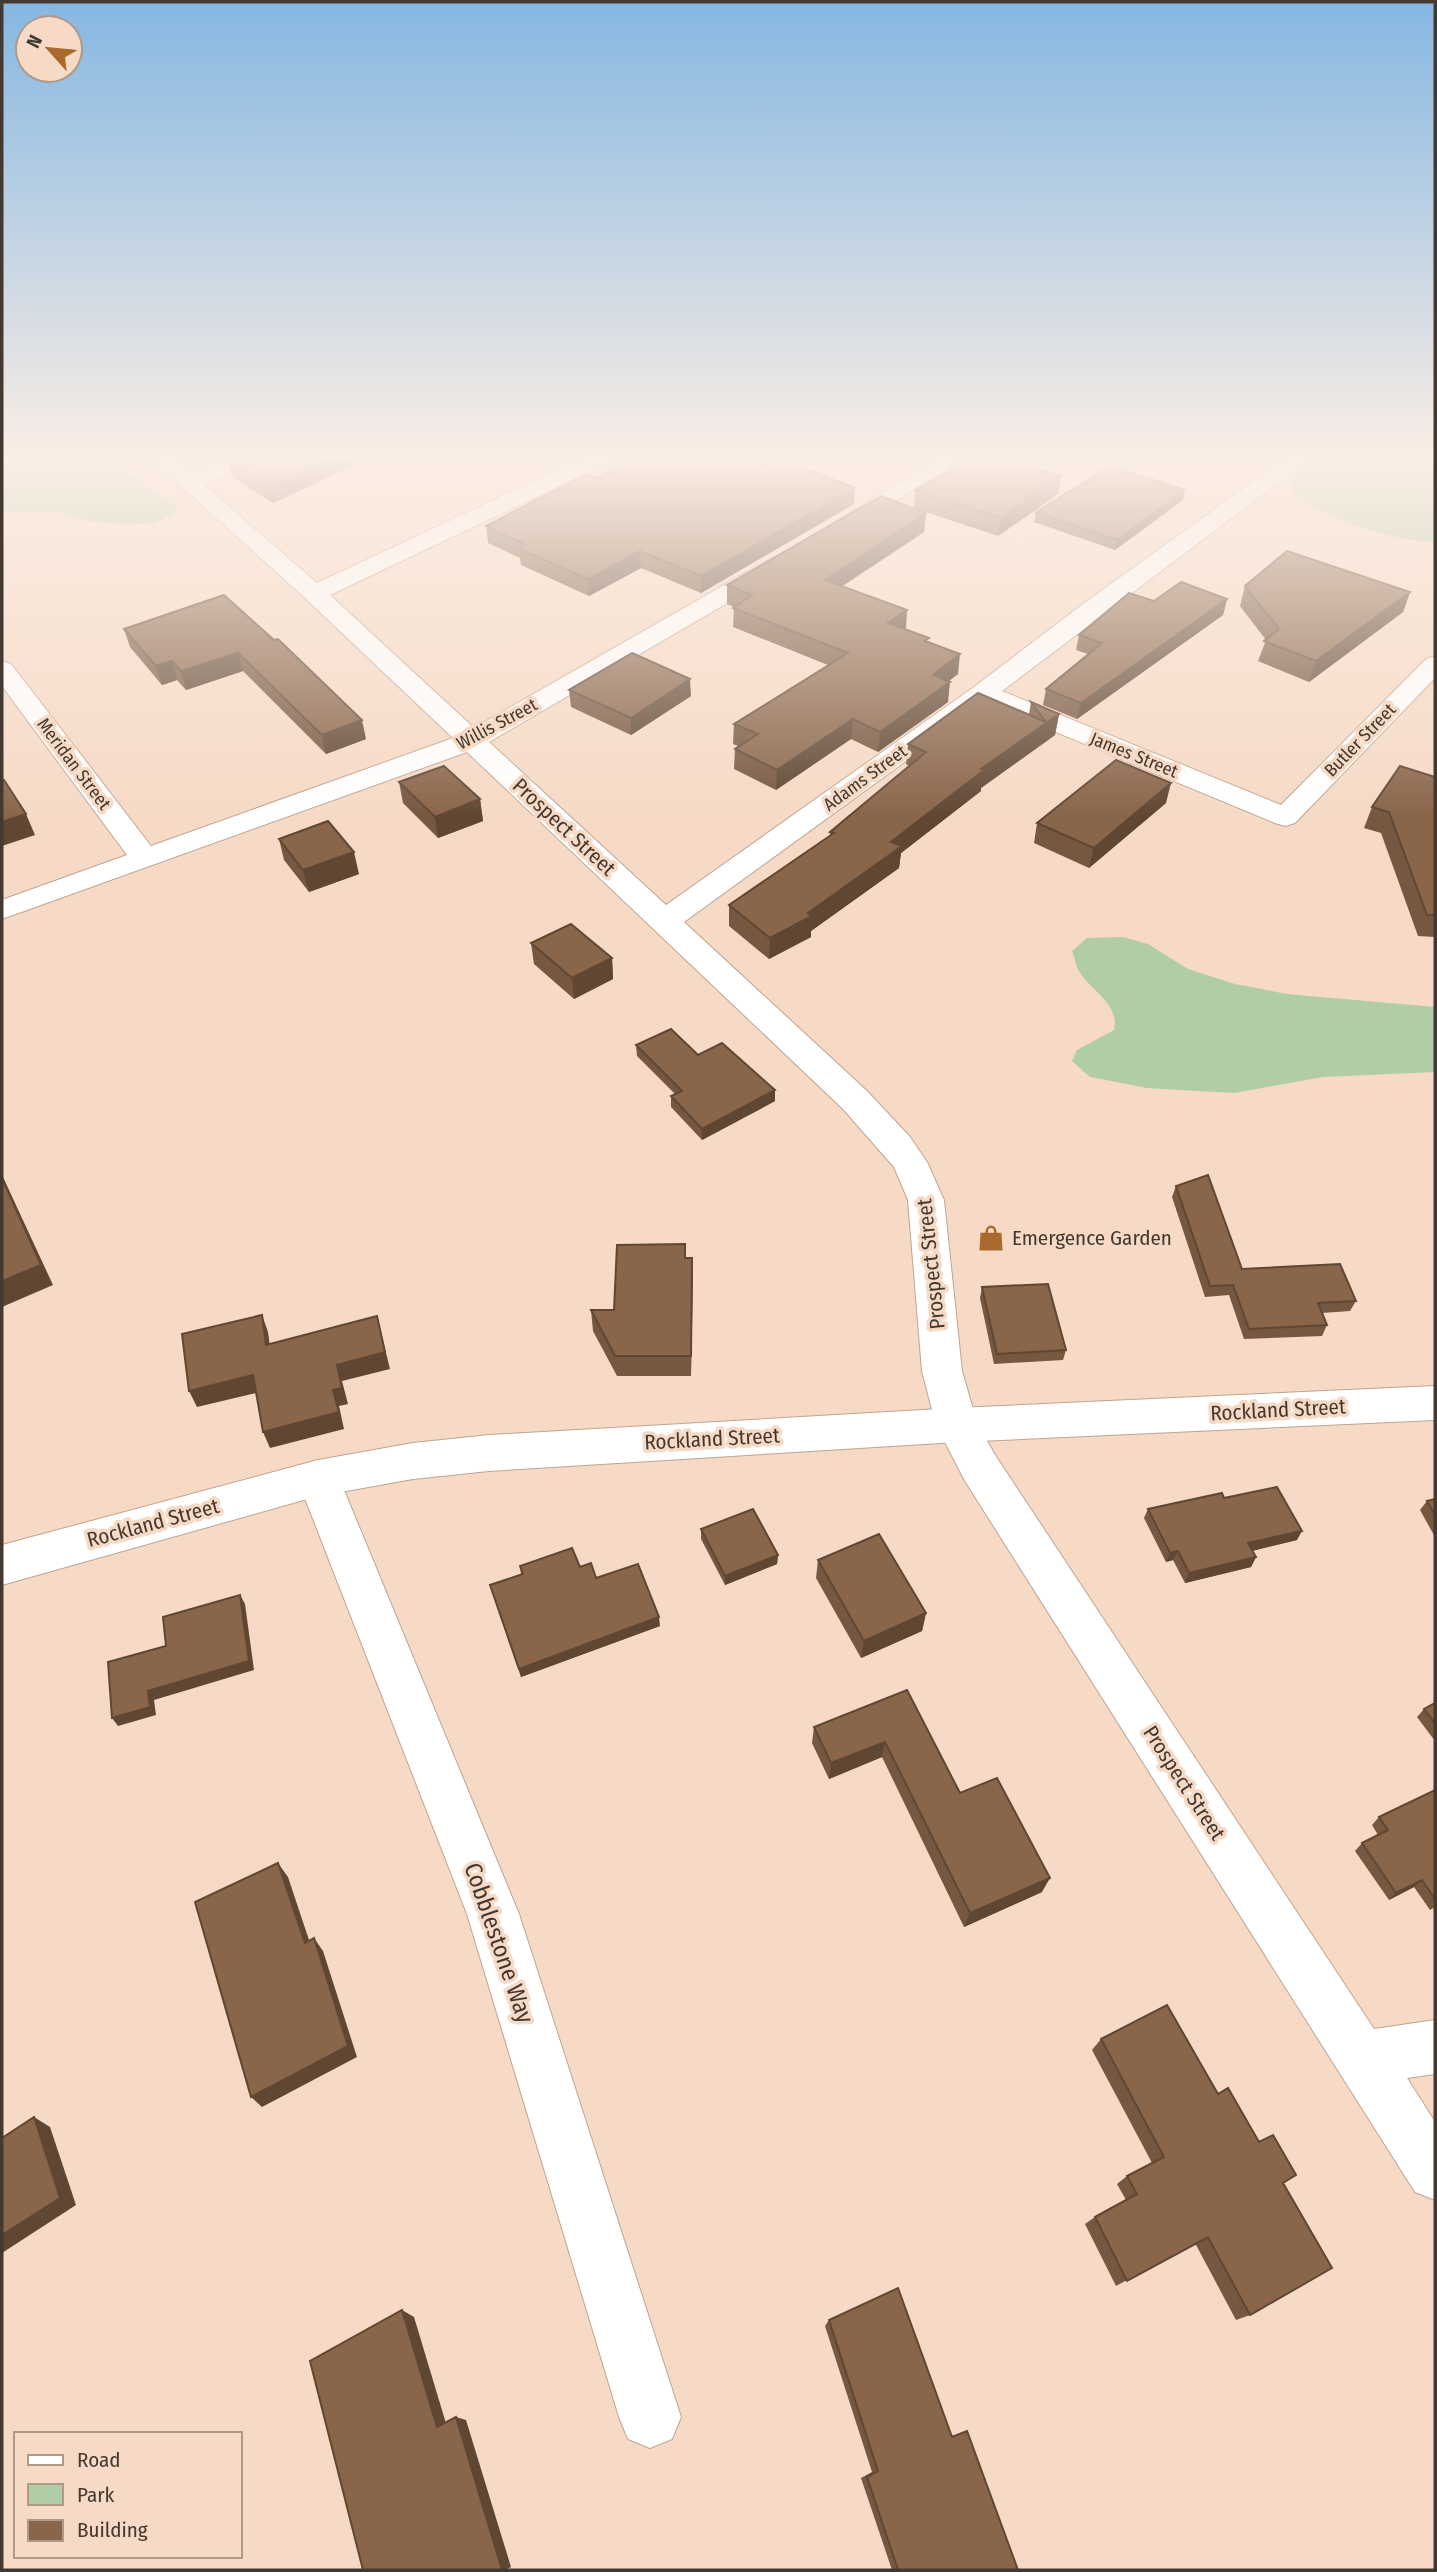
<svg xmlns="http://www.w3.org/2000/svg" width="1437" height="2572" font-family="'Fira Sans Condensed',sans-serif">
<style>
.green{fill:#b0cda8}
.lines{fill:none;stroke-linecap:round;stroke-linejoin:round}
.minor-casing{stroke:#bfa491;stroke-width:2}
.tertiary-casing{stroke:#bfa491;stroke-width:2}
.minor{fill:#fff;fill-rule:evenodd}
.tertiary{fill:#fff;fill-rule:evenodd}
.wall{fill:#765740}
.shaded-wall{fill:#604734}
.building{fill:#89654a;stroke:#604734;stroke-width:2}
.labels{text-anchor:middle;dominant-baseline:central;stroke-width:7;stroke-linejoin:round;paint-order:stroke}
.far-street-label{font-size:18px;fill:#443931;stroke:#f6dac6}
.street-label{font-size:21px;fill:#443931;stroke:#f6dac6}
.poi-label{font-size:21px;fill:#443931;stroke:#f6dac6;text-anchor:start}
.near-street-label{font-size:24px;fill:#443931;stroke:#f6dac6}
</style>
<rect width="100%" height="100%" fill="#f6dac6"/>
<path class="green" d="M2,458H114L128,473L177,507L175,514L153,523L128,525L83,520L65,513L2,512Z
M1311,458H1435V542C1399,542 1309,517 1289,486Z
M1123,937L1148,944L1188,969L1235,984L1287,994L1435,1007V1072L1323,1077L1234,1093L1147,1088L1090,1077L1072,1061L1077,1050L1114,1030C1120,1005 1092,991 1080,973C1076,967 1075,958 1072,951L1087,938Z"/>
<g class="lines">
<g class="minor-casing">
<path id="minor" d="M150,458H173L192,474L233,458H262L259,463L204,485L317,583L583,458H611L608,463L330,595L474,728L766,561H782L786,566L782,571L489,742L666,905L974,687L1087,601L1286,458H1311L1002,691L1281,805L1426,659L1435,656V678L1295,823L1285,826L1275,823L986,703L684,922L867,1091L910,1137L927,1162L944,1200L962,1371L977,1423L995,1455L1374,2029L1435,2020V2074L1407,2078L1435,2122V2200L1415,2192L965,1481L936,1425L922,1371L908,1200L894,1167L843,1109L467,752L2,919V900L127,855L2,686V661L11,664L151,846L453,738L305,598Z
M939,458H965L851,529L843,531L832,524Z
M318,1460L333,1465L339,1478L519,1914L681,2417L672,2439L650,2448L628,2439L619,2417L467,1914L297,1478L303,1465Z"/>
</g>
<g class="tertiary-casing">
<path id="tertiary" d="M1435,1386V1420L957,1442L489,1471L413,1479L318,1496L2,1585V1545L318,1460L413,1443L489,1435L957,1408Z"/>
</g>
<use href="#minor" class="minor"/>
<use href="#tertiary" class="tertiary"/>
</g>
<path class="wall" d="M203,458H227L212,463Z
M234,458H369L273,503L232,477L228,460Z
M1061,476L1058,494L998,536L914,508L915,490Z
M597,478L854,504L701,593L641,568L589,596L521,565L520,558L488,543L486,526Z
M1183,500L1115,550L1034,522L1036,512Z
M926,513L924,532L842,586L907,610L906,629L929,643L958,674L948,681V702L878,752L851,739L776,790L734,769L735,749L738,746L733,744L734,724L828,665L733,627L734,607L727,604V585Z
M1245,586L1410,592L1403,612L1309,682L1258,661L1266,640L1240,606Z
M224,595L366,739L326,754L243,671L186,690L177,680L162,685L130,647L124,629Z
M1227,599L1223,615L1077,719L1043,705L1046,689L1088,654L1076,650L1079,635L1154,601Z
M569,690L691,696L631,735L571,707Z
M1031,702L1059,714L1055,735L981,788V791L901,853L899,868L811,931V937L769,959L729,926V905L830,836V832L909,766L906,764L908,744L1029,714Z
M1435,777V937L1418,936L1381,833L1364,828L1372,807Z
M399,782L480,799L483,821L438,838L403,803Z
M1166,803L1089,868L1034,843L1037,823Z
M279,839L359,874L309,892L284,860Z
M531,943L612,958L613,979L574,999L534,964Z
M636,1045L698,1055L775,1101L702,1140L671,1107V1096L675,1094L637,1056Z
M1176,1186L1242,1269L1356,1301L1350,1311L1322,1313L1327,1325L1322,1336L1244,1339L1229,1295L1205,1297L1172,1197Z
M686,1258H692L691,1376H617L593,1331L591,1310H614Z
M982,1287L1066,1350L1063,1360L994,1364L980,1298Z
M1435,1499V1537L1420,1510L1427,1501Z
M1148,1509L1297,1540L1252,1551L1256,1557L1251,1567L1185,1583L1173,1560L1166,1562L1144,1518Z
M701,1529L778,1555L777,1564L725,1585L701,1539Z
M818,1560L926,1613L922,1631L861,1658L816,1578Z
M520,1566L580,1567L660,1626L521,1677L490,1585L521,1574Z
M907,1690L960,1793L1042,1892L964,1927L882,1757L829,1779L812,1743L814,1727Z
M1435,1703V1741L1417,1717L1424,1709Z
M1435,1790V1907L1430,1910L1414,1887L1389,1900L1355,1851L1362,1843L1378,1835L1372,1825L1379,1817Z
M1101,2039L1218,2094L1283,2183L1250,2315L1236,2320L1195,2243L1116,2286L1085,2224L1095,2217L1126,2200L1117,2184L1127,2176L1152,2163L1092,2050Z
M829,2320L952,2436L967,2431L1018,2570H892L861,2478L872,2472L825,2326Z"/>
<path class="shaded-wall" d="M211,458H227L212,463Z
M332,458H369L273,503L269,487Z
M1061,476L1058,494L998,536L1001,518Z
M855,488L854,504L701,593V576Z
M1185,490L1183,500L1115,550L1117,540Z
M926,513L924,532L823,599L825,580Z
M640,551L641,568L589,596L588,579Z
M1410,592L1403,612L1309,682L1316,661Z
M1227,599L1223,615L1077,719L1081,703Z
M907,610L905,630L888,623Z
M238,653L243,671L186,690L181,671Z
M960,654L958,674L931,695L933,675Z
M172,661L177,680L162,685L156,666Z
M690,679L691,696L631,735V718Z
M950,682L948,702L878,752L880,732Z
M1059,714L1055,735L981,788V791L901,853L899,868L811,931V937L769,959L770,938L808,913L891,842L981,769Z
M853,719L851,739L776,790L777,770Z
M362,720L366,739L326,754L322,735Z
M1171,783L1166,803L1089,868L1094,848Z
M480,799L483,821L438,838L435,817Z
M26,814L35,835L2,846V822Z
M354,852L359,874L309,892L303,870Z
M612,958L613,979L574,999L572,978Z
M775,1090V1101L702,1140V1129Z
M2,1175L53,1285L2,1307Z
M692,1258L693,1278L691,1376V1356Z
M262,1315L268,1332L272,1361L266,1345Z
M377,1316L390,1369L342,1381L348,1404L339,1406L344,1429L270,1448L263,1432L333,1390L337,1365Z
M253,1375L260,1392L197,1407L189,1391Z
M1302,1531L1297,1540L1243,1553L1248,1543Z
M1178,1551L1173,1560L1166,1562L1170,1553Z
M778,1555L777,1564L725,1585V1576Z
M1256,1557L1251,1567L1185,1583L1189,1573Z
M240,1595L245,1604L254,1670L154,1700L156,1715L118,1726L112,1718L148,1691Z
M926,1613L922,1631L861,1658L864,1641Z
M659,1617L660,1626L521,1677L519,1669Z
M885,1742L882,1757L829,1779L831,1763Z
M278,1863L288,1877L314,1955L305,1943Z
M1050,1878L1042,1892L964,1927L970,1913Z
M1422,1880L1414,1887L1389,1900L1396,1893Z
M314,1938L323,1951L357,2057L262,2107L251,2097Z
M34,2117L50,2127L76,2205L2,2253V2235Z
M402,2310L414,2317L448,2430L437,2427Z
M456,2417L466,2420L511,2567L506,2570H502Z"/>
<path class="building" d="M234,458H332L269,487L228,460Z
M637,458H778L855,488L701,576L640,551L588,579L519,549L526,545L486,526L586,474L597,478Z
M969,458H1005L1061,476L1001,518L915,490Z
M1111,466L1185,490L1117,540L1036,512Z
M881,496L926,513L825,580L907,610L888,623L929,638L925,641L960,654L933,675L950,682L880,732L853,719L777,770L735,749L758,734L734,724L848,653L733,608L752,595L727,585Z
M1287,551L1410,592L1316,661L1264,641L1279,629L1245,586Z
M1181,582L1227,599L1081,703L1046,689L1102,643L1079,635L1129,593L1154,601Z
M224,595L274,640L278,639L362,720L322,735L238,653L181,671L172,661L156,666L124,629Z
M632,653L690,679L631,718L569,690Z
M978,693L1046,722L1031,702L1059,714L981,769L984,770L891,842L902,846L808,913L812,916L770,938L729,905L834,833L830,832L926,752L908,744Z
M1116,760L1171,783L1094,848L1037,823Z
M444,766L480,799L435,817L399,782Z
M1400,766L1435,777V915H1427L1389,812L1372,807Z
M2,780H4L26,814L2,822Z
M328,821L354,852L303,870L279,839Z
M571,924L612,958L572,978L531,943Z
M671,1029L698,1055L722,1043L775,1090L702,1129L671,1096L682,1091L636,1045Z
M1208,1175L1242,1269L1340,1264L1356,1301L1318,1303L1327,1325L1249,1329L1233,1285L1210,1286L1176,1186Z
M2,1178L41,1265L2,1281Z
M685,1244V1258H692L691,1356H615L591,1310H614L617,1245Z
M1048,1284L1066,1350L997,1354L982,1287Z
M262,1315L266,1345L377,1316L385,1352L337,1365L342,1388L333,1390L339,1412L263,1432L253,1375L189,1391L182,1334Z
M1277,1487L1302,1531L1248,1543L1256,1557L1189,1573L1178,1551L1170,1553L1148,1509L1222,1493L1224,1498Z
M1435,1499V1515L1427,1501Z
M753,1509L778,1555L725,1576L701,1529Z
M879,1534L926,1613L864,1641L818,1560Z
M572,1548L580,1567L591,1563L596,1578L638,1564L659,1617L519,1669L490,1585L523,1574L520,1566Z
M240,1595L249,1661L148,1691L150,1707L112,1718L108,1662L166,1646L163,1617Z
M907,1690L960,1793L997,1778L1050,1878L970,1913L885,1742L831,1763L814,1727Z
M1435,1703V1723L1424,1709Z
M1435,1790V1899L1422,1880L1396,1893L1362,1843L1388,1830L1379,1817Z
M278,1863L305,1943L314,1938L348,2046L251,2097L195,1902Z
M1167,2005L1218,2094L1228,2088L1259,2142L1273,2135L1296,2175L1283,2183L1332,2268L1250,2315L1208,2237L1127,2281L1095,2217L1137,2194L1127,2176L1164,2157L1101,2039Z
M34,2117L60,2198L2,2235V2138Z
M898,2288L952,2437L967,2431L1018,2570H898L867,2477L878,2471L829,2320Z
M402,2310L437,2427L456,2417L502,2570H363L310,2361Z"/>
<linearGradient id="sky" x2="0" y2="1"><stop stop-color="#85b7e2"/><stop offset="0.56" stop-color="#fbeee5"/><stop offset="1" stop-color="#fbeee5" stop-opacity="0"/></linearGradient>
<rect width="1437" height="818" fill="url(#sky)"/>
<defs>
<g id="shop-bare" transform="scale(2.1)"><path d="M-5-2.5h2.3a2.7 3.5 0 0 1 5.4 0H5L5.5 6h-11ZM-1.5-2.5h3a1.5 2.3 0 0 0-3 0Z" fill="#a96a30" stroke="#f6dac6" stroke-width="2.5" paint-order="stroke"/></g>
</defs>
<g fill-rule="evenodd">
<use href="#shop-bare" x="991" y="1238"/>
</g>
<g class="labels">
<g class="far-street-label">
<text transform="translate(497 724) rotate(-28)">Willis Street</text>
<text transform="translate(1360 740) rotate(-46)">Butler Street</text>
<text transform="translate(1134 755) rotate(22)">James Street</text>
<text transform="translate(74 764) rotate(53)">Meridan Street</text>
<text transform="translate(865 778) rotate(-36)">Adams Street</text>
</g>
<g class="street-label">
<text transform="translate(564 827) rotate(43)">Prospect Street</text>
<text transform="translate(931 1264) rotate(-96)">Prospect Street</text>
<text transform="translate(1278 1410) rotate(-3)">Rockland Street</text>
<text transform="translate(712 1439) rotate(-3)">Rockland Street</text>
<text transform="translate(153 1523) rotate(-15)">Rockland Street</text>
<text transform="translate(1184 1783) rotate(57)">Prospect Street</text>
</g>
<g class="poi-label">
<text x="1012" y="1238">Emergence Garden</text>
</g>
<g class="near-street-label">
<text transform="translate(499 1943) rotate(71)">Cobblestone Way</text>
</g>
</g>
<rect width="1437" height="2572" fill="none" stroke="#443931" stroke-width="7"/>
<rect x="14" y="2432" width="228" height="126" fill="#f6dac6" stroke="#af9a8a" stroke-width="2"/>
<rect x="28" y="2455" width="35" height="10" fill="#ffffff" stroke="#af9a8a" stroke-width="2"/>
<text x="77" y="2467" font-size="21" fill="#443931">Road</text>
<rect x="28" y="2484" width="35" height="21" fill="#b0cda8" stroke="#af9a8a" stroke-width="2"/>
<text x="77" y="2502" font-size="21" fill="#443931">Park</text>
<rect x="28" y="2520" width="35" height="21" fill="#89654a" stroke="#af9a8a" stroke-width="2"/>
<text x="77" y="2537" font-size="21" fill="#443931">Building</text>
<g transform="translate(49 49) rotate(297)"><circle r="33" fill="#f6dac6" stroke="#af9a8a" stroke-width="2"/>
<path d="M0-5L12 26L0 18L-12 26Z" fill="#a96a30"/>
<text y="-10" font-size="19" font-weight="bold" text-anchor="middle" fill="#443931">N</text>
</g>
</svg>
